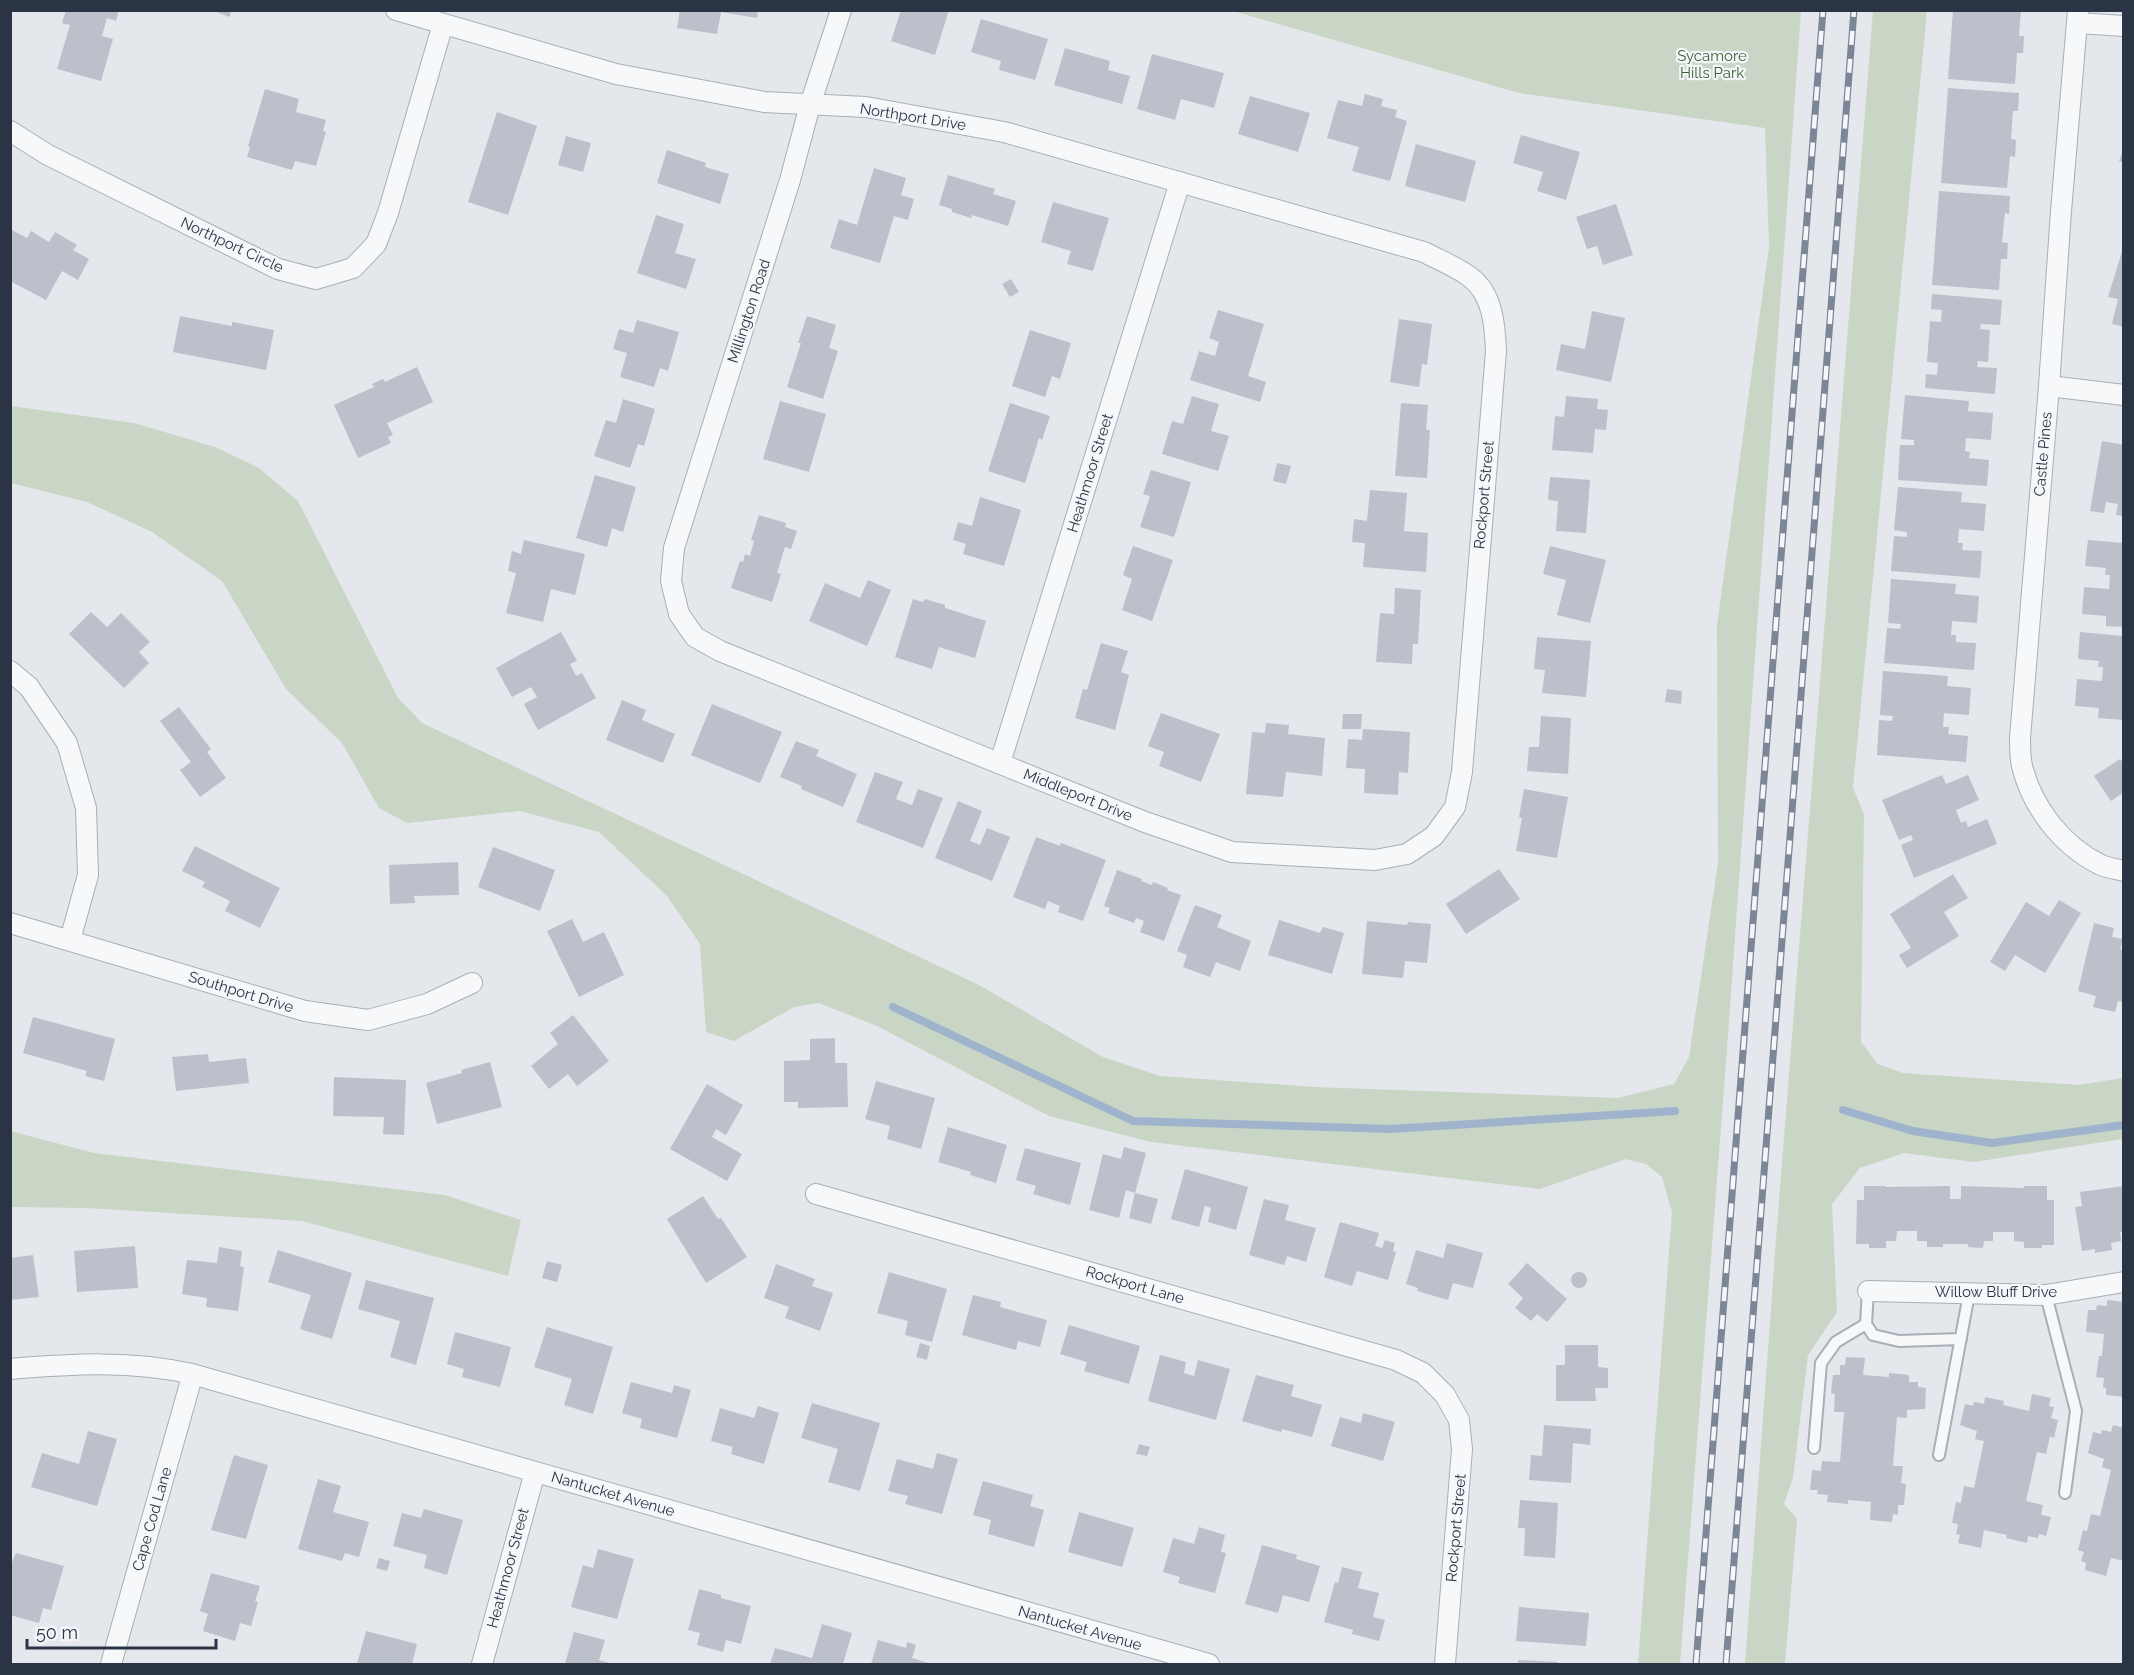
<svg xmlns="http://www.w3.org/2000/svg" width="2134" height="1675" font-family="Raleway,sans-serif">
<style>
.green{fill:#c9d6c5}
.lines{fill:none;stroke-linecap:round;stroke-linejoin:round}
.stream{stroke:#9fb4cc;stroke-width:8}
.building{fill:#bbc0ca}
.lane-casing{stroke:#a9aeb7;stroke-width:14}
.street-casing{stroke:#a9aeb7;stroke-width:22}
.lane{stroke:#f7f8fa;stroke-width:10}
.street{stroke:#f7f8fa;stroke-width:20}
.rail-casing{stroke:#7d8696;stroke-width:7}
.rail{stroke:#f4f6f9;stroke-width:4.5;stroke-dasharray:14;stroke-linecap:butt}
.labels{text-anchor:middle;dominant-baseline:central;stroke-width:4.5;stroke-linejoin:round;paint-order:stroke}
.park-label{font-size:15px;fill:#3f6138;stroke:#f4f6f9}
.street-label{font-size:15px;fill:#2b3445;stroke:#f4f6f9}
</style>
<rect width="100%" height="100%" fill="#e4e7ec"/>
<path class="green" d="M1233,11H1801L1727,1049L1680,1664H1638L1672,1212L1662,1177L1646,1164L1626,1159L1540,1189L1151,1142L1049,1116L877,1026L819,1003L794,1007L734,1041L706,1032L700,944L667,896L599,832L520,811L407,823L379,808L342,743L286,689L222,581L152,532L87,502L11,483V406L134,423L215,447L259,468L298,501L398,698L422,723L979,985L1103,1057L1160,1076L1315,1087L1618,1098L1674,1084L1689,1057L1718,863L1717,625L1769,247L1765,128L1519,93Z
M1873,11H1927L1853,788L1864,814L1861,1042L1878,1064L1903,1073L2079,1085L2123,1078V1139L1974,1162L1904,1153L1860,1168L1832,1204L1837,1312L1808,1355L1793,1478L1784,1504L1797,1519L1785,1664H1745L1777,1226Z
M10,1131L94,1153L445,1195L521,1220L508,1276L302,1221L87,1208L11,1207Z"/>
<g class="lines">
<path class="stream" d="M893,1007L1133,1121L1391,1129L1675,1111
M1843,1110L1913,1131L1992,1143L2124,1125"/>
</g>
<path class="building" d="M66,10H119L116,21L107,18L102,36L113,39L101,81L57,69L70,25L62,23Z
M211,10H231L230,17Z
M680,10H758L757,18L721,12L717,34L677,28Z
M901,10H949L935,55L891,41Z
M1953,10H2021L2019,36H2024L2023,53H2017L2015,84L1948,79Z
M981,19L1048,39L1035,80L999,70L1001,61L971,52Z
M1065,48L1110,61L1108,70L1130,76L1122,104L1054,85Z
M1152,54L1224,73L1214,108L1181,99L1175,120L1137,109Z
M1948,88L2019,93L2018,111H2013L2011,139L2016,140L2015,157L2010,156L2007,188L1941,183Z
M265,89L299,99L296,112L326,120L323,131L326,132L316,166L295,161L292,170L247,157L250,147L248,146Z
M1365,94L1383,99L1381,106L1397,110L1395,117L1407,121L1390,181L1352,171L1359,147L1327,138L1338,100L1362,106Z
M1250,96L1310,113L1298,152L1238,134Z
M497,112L537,126L508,215L468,202Z
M1521,135L1580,152L1566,200L1537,191L1543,172L1513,163Z
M566,136L591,143L583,172L558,165Z
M1416,144L1476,161L1465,202L1405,186Z
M2124,148V163L2119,161Z
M667,150L706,163L705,167L729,174L720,204L657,183Z
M874,168L906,178L901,195L914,199L908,220L894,216L880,263L830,248L839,219L857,225Z
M948,175L995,189L993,194L1016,201L1008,226L972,215L971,218L952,212V209L939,205Z
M1939,191L2010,196L2009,214L2005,213L2002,242L2008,243L2007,259H2001L1999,290L1932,285Z
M1053,202L1109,218L1093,271L1067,264L1071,251L1041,242Z
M1616,204L1633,255L1603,265L1597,246L1587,249L1576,217Z
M656,215L684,224L675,253L696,259L686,289L637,273Z
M10,229L27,238L31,231L49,242L55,232L77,245L73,250L89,259L78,280L62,271L46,300L10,281Z
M2124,245V327L2112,324L2118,299L2108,297Z
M1011,279L1019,292L1010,297L1002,284Z
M1932,294L2002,300L2000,325L1981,324L1980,329L1990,330L1988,362L1978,361L1977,367L1997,368L1995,394L1925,388L1926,374L1937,375L1938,363L1927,362L1930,321L1941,322L1942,310L1931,309Z
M1218,310L1264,324L1248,376L1266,382L1260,402L1190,380L1199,351L1215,356L1219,342L1209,338Z
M1592,311L1625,318L1611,382L1556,370L1561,344L1585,349Z
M180,316L232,326V322L274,330L266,370L173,352Z
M807,316L836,325L829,348L838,351L823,399L787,387L801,343H798Z
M1399,319L1432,324L1427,365L1422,364L1419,387L1390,382Z
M637,320L679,332L668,371L660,368L654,387L620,377L627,353L613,349L619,329L633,333Z
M1030,330L1071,343L1060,379L1052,376L1045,397L1012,386Z
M417,367L433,402L387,423L393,435L388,437L391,443L358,458L334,405L374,387L372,384L383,379L385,382Z
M1905,395L1969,401L1968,411L1993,413L1991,440L1966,438L1965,451L1970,452L1969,458L1989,460L1987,486L1898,480L1900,445H1914V440L1901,439Z
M1192,396L1219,404L1211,431L1229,436L1218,471L1162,454L1172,421L1183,424Z
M1566,396L1598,399L1597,409L1608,410L1606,430L1595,429L1593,453L1552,450L1555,416L1564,417Z
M623,399L655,409L644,446L638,444L630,468L594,456L606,420L616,423Z
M780,401L826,414L809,472L763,459Z
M1010,403L1050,416L1042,440L1039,438L1025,483L988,471Z
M1401,403L1428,405L1426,430H1430L1427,478L1395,476Z
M2102,441L2124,445V516L2116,515L2118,504L2106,502L2104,513L2090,511Z
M1277,463L1291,466L1286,484L1273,481Z
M1151,470L1191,482L1174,537L1140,527L1150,496L1143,494Z
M595,475L636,487L623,532L612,528L607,547L576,538Z
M1550,477L1590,480L1586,533L1556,531L1558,501L1548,500Z
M1898,487L1962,492L1961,502L1986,504L1984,531L1959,529L1958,543H1963L1962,550L1982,551L1980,578L1891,571L1894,536L1907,537V532L1894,530Z
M1370,490L1407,493L1404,531L1428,533L1426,572L1363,567L1365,543L1352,542L1354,519L1367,521Z
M980,497L1021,510L1004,566L963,554L966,544L953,540L958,522L972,526Z
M759,515L786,523L785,527L797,531L791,549L785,547L777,573L781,574L772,602L731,588L740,561L743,562L745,554L750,556L754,541L751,540Z
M524,540L585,554L575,595L551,589L543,622L506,613L516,573L508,571L512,551L521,554Z
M2088,540L2124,543V627L2106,626V616L2082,614L2084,587L2109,589L2110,575H2105L2106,568L2085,566Z
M1133,546L1173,560L1152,621L1122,610L1132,579L1123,575Z
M1550,546L1606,560L1590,623L1557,615L1566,580L1543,574Z
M1891,579L1956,584L1955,594L1979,596L1977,623L1952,621L1951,635H1956V642L1976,643L1974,670L1884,663L1887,628L1900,629L1901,624L1888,623Z
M868,580L891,590L867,646L809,621L825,583L860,598Z
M1395,588L1421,590L1418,644H1413L1412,664L1376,662L1380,613L1394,614Z
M913,599L923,602L925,599L945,605V608L986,621L975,658L939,647L932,669L895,657Z
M91,612L107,627L121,613L150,642L139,652L149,663L124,688L69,634Z
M561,632L577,661L570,664L576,676L582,673L596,698L538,730L524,704L537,697L531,687L512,697L496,668Z
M2080,632L2124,636V720L2098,718L2099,708L2075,706L2077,679L2102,681L2103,667H2098L2099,661L2078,659Z
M1537,637L1591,641L1586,697L1542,693L1545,670L1534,669Z
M1101,643L1128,651L1121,672L1129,675L1115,730L1075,718L1083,689L1087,690Z
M1883,671L1948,676L1947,686L1971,688L1969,715L1944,713L1943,727H1949L1948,734L1968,736L1966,762L1877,755L1879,720L1892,721L1893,716L1880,715Z
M1667,689L1682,691L1681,704L1665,702Z
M622,700L646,710L642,720L675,734L663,763L606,740Z
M712,704L782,732L760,783L691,755Z
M179,707L211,749L207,752L226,778L200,797L180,770L191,762L160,721Z
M1161,713L1220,734L1201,782L1159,766L1164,752L1148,746Z
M1343,714H1362L1361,729H1342Z
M1541,716L1571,718L1568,774L1527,771L1529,747H1539Z
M1266,723L1289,725L1288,734L1325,738L1322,776L1286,772L1283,797L1246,794L1252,732L1265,733Z
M1363,729L1410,732L1408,773L1399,772L1398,795L1364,793L1365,769L1346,768L1348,739L1362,740Z
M796,741L819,750L816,756L857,774L843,807L801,789L802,786L780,777Z
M2120,759L2124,764V792L2111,801L2094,776Z
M875,772L903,782L896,799L912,805L918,789L943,798L923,848L856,822Z
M1942,775L1946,784L1968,775L1979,800L1956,810L1961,823L1966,821L1968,827L1987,819L1997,844L1914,878L1901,845L1913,840L1911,835L1899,840L1882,800Z
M1524,789L1568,797L1557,858L1516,851L1522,818L1519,817Z
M958,801L982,811L970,841L980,845L987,828L1010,837L992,881L935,858Z
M1036,837L1060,846L1061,843L1106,860L1083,921L1058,912L1060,906L1048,901L1045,909L1013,897Z
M195,846L280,888L260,928L225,911L230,901L202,887L205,882L182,871Z
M493,847L555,870L540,911L478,887Z
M458,862L459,895L414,896L415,903L390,904L389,865Z
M1499,869L1520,899L1466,934L1446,904Z
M1117,870L1142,879L1141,881L1152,885L1153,882L1168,888L1167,890L1181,895L1164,941L1140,932L1144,921L1136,918L1134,923L1108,913L1110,908L1104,906Z
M1953,874L1968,898L1944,912L1959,936L1907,968L1899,955L1911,948L1890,914Z
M2059,900L2081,913L2045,973L2015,955L2005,971L1990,962L2026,902L2049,916Z
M1195,905L1222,915L1217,927L1251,941L1240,971L1216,962L1210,977L1183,967L1187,955L1177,951Z
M572,919L583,942L604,932L624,975L579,997L547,931Z
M1279,920L1320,933L1323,927L1344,933L1332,974L1268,955Z
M1367,921L1407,925L1408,922L1431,924L1427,963L1405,961L1403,978L1362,974Z
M2094,923L2114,928L2112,937L2123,939L2120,949L2124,950V1002L2118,1001L2115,1012L2093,1007L2096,996L2078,991Z
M573,1015L609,1061L577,1086L568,1074L549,1089L531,1066L558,1044L550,1033Z
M33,1017L115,1039L104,1081L85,1076L87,1071L23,1053Z
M835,1038V1063H847L848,1107L798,1108V1102H784V1061L810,1060V1039Z
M208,1054L209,1062L246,1058L249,1083L176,1091L172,1057Z
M490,1062L502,1107L437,1124L426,1083L462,1073L461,1070Z
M334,1077L406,1080L404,1135L383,1134L384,1117L333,1116Z
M876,1081L935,1098L921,1149L887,1139L890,1126L865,1119Z
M707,1084L743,1105L726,1135L716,1129L712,1137L742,1154L727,1181L670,1149Z
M948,1127L1007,1145L996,1183L970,1175L971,1172L938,1162Z
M1124,1147L1146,1153L1135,1193L1126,1190L1119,1218L1089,1210L1103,1154L1121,1159Z
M1025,1148L1081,1163L1070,1205L1033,1194L1036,1186L1016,1180Z
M1185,1169L1248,1187L1236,1230L1208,1222L1211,1208L1205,1206L1199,1227L1171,1219Z
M1864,1186H1886V1187L1950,1186V1199H1961V1186L2024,1188V1186H2047V1200H2054V1245H2042V1248H2024V1242L2014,1241V1232H1993V1241H1984L1983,1248L1968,1247V1244H1943V1247H1927V1241H1917V1231H1897L1896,1241H1886V1248H1869V1244H1856L1857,1200H1864Z
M2124,1186V1231L2120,1232L2121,1241L2111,1243L2112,1250L2095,1253V1249L2082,1251L2075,1207L2082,1206L2080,1192Z
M1135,1193L1158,1199L1151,1224L1129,1218Z
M703,1196L718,1219L721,1218L747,1257L706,1283L667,1219Z
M1264,1199L1289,1205L1285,1220L1316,1228L1306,1262L1287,1256L1284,1265L1249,1255Z
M1340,1222L1379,1233L1375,1246L1382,1248L1385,1240L1395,1243L1393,1251L1396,1252L1388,1280L1357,1271L1352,1286L1324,1277Z
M1447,1243L1483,1253L1473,1288L1453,1283L1448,1300L1417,1291L1418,1288L1406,1284L1416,1250L1443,1258Z
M135,1246L138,1288L77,1292L74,1251Z
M219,1247L242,1251L240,1266L244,1267L238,1311L206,1307L207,1298L182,1294L187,1260L217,1263Z
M278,1250L352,1273L332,1339L300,1329L311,1295L268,1282Z
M33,1255L39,1297L10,1300V1258Z
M547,1261L562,1265L557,1282L542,1278Z
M1527,1263L1567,1299L1547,1322L1537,1314L1531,1321L1515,1308L1523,1298L1508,1284Z
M776,1264L815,1279L812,1286L833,1293L820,1331L785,1318L789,1307L764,1298Z
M1571 1280a8 8 0 1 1 16 0a8 8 0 1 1-16 0Z
M889,1272L947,1289L932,1342L905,1335L908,1321L877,1313Z
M366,1280L434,1298L416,1365L390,1357L400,1321L358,1309Z
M973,1295L1001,1302L1000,1307L1047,1320L1040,1347L1018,1341L1016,1350L962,1335Z
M2107,1300L2124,1302V1397L2106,1395V1388L2103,1387L2104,1378L2096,1377L2099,1356H2102L2104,1334L2086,1332L2088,1310H2096L2097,1305L2107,1306Z
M1069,1325L1140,1346L1129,1384L1084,1371L1087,1362L1060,1354Z
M547,1327L613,1347L593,1414L564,1405L572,1379L534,1367Z
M455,1332L511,1347L500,1387L462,1377L464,1369L447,1364Z
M920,1343L930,1346L927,1360L916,1357Z
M1565,1345H1598V1367L1608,1368V1388H1595L1596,1401H1556V1365H1565Z
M1160,1355L1186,1362L1184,1373L1194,1376L1198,1360L1230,1369L1216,1420L1148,1401Z
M1846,1357L1865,1358L1863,1375L1889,1377V1373L1909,1375V1382H1918V1387L1926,1388L1925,1409L1907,1410V1418L1897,1417L1893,1466H1903L1901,1483L1906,1484L1904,1505H1898V1515L1893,1514L1892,1522L1870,1520L1871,1502L1848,1500V1504L1827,1502L1828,1495L1817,1494L1818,1490H1810L1812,1470L1821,1471L1822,1461L1840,1462L1844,1412H1834L1835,1394L1831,1393L1833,1375H1840V1365H1845Z
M1256,1375L1294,1385L1291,1396L1322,1405L1312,1437L1282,1429L1281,1432L1242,1421Z
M631,1382L672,1393L674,1385L691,1390L677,1438L640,1428L642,1419L622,1413Z
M2032,1394L2051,1398L2049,1406L2054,1407L2051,1418L2058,1420L2054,1438L2050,1436L2046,1454L2037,1452L2026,1501L2043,1505L2041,1515L2051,1517L2046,1536L2039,1534L2038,1538L2028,1536L2027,1543L2006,1538L2007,1535L1984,1530L1981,1548L1958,1543L1960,1535L1956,1534L1958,1524L1952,1523L1956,1502L1961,1503L1964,1486L1974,1488L1984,1441L1975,1439L1977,1431L1960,1425L1965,1404L1973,1406L1974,1402L1984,1404L1985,1397L2004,1401L2003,1405L2029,1411Z
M812,1403L880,1423L860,1491L828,1482L838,1449L801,1438Z
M758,1406L779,1413L764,1464L731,1454L733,1447L711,1441L720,1408L754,1418Z
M1363,1413L1395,1422L1383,1461L1331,1446L1340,1417L1361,1423Z
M1544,1425L1591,1429L1590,1445L1573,1443L1571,1483L1529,1480L1531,1455L1542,1456Z
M2113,1425L2124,1428V1561L2111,1558L2106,1576L2085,1570L2086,1563L2081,1561L2084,1552L2078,1550L2083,1530L2087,1531L2091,1514L2100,1516L2111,1470L2102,1467L2104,1459L2088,1453L2093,1432L2101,1434L2102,1430L2111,1432Z
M88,1431L117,1439L97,1506L31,1487L42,1453L79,1464Z
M1139,1444L1150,1447L1147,1456L1136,1454Z
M937,1453L958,1459L942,1514L905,1504L908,1496L888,1491L897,1459L933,1469Z
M234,1455L268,1465L246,1539L211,1530Z
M318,1479L341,1486L333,1512L369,1522L359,1557L345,1553L342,1561L298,1549Z
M983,1481L1033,1495L1030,1506L1044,1510L1034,1547L988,1534L991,1520L973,1515Z
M1520,1500L1558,1503L1555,1558L1524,1556L1525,1528H1518Z
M424,1509L463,1520L447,1575L424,1568L427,1555L393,1546L402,1513L421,1518Z
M1079,1512L1134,1528L1122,1567L1068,1552Z
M1199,1527L1225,1535L1221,1552L1226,1553L1215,1593L1178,1583L1180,1577L1163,1572L1173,1538L1194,1544Z
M1262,1545L1297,1555L1296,1559L1320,1566L1309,1602L1283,1595L1278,1613L1245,1604Z
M598,1549L634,1559L617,1619L571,1607L583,1565L593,1568Z
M16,1553L64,1566L51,1610L43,1608L39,1623L10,1615L12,1591H10V1567Z
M379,1558L390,1561L387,1571L376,1568Z
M1342,1567L1362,1572L1358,1588L1379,1593L1373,1617L1385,1620L1379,1641L1352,1634L1353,1630L1324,1622L1335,1582L1338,1583Z
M211,1573L260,1586L255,1601L258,1602L251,1626L240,1623L235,1641L203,1631L208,1614L200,1611Z
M699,1589L721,1595V1598L751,1606L741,1644L726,1640L723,1652L697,1645L700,1633L688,1630Z
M1519,1607L1589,1613L1586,1646L1516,1641Z
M822,1624L852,1633L843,1664H770L775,1648L812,1658Z
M366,1631L417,1644L412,1664H357Z
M574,1632L605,1640L599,1660L613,1664H565Z
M878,1640L906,1648L907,1642L916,1645L912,1658L932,1664H871Z
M1518,1660L1558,1662V1664H1518Z"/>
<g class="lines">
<g class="lane-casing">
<path id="lane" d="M1868,1291L1866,1324L1873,1335L1899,1341L1961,1339
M2046,1295L2076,1411L2065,1493
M1814,1448L1821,1363L1836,1342L1866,1324
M1939,1455L1969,1294"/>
</g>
<g class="street-casing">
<path id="street" d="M396,10L616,74L764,102L866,107L1004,132L1424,252C1439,260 1457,267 1470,277C1493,294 1495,326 1496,351L1462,772L1455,807L1434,836L1407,854L1375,860L1232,852L1145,822L720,651L695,637L679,614L671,581L674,548L790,180L810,105L841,10
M2078,10L2061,211L2049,386L2020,738C2020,747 2020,757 2022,766C2032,807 2062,846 2101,865C2108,868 2116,869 2124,871
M2078,23L2124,26
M10,131L48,155L278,269L316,279L353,268L376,244L388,213L443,24
M2049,386L2124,395
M10,671L29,687L67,743L86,808L88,875L70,940
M1000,763L1180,182
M10,923L305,1011L368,1020L427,1004L472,983
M816,1194L1396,1360L1423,1373L1445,1395L1459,1420L1462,1449L1445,1664
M1868,1291L2046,1295L2124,1282
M10,1369C72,1364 131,1360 192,1374L1209,1664
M111,1664L190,1384L192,1374
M482,1664L535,1472"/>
</g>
<use href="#lane" class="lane"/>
<use href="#street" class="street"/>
<g class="rail-casing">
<path id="rail" d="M1696,1664L1823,10
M1726,1664L1854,10"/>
</g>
<use href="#rail" class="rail"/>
</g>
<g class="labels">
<g class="park-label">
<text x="1712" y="56">Sycamore<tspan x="1712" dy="17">Hills Park</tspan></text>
</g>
<g class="street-label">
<text transform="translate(913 117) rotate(9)">Northport Drive</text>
<text transform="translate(232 245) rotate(25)">Northport Circle</text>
<text transform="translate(749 311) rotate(-72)">Millington Road</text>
<text transform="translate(2043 454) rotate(-85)">Castle Pines</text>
<text transform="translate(1090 473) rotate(-73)">Heathmoor Street</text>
<text transform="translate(1484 495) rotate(-85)">Rockport Street</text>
<text transform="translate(1078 795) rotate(22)">Middleport Drive</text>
<text transform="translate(241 992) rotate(17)">Southport Drive</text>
<text transform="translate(1135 1285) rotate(16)">Rockport Lane</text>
<text x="1996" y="1292">Willow Bluff Drive</text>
<text transform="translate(613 1494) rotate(16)">Nantucket Avenue</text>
<text transform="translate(152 1519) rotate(-74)">Cape Cod Lane</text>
<text transform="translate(1456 1528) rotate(-85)">Rockport Street</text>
<text transform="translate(508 1568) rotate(-75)">Heathmoor Street</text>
<text transform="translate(1080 1628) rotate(16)">Nantucket Avenue</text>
</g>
</g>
<rect width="2134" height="1675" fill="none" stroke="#2b3445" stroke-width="24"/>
<path d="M27 1639v9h189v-9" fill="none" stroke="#2b3445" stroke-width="3"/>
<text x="36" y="1639" font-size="18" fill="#2b3445" stroke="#f4f6f9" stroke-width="4.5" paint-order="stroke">50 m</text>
</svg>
